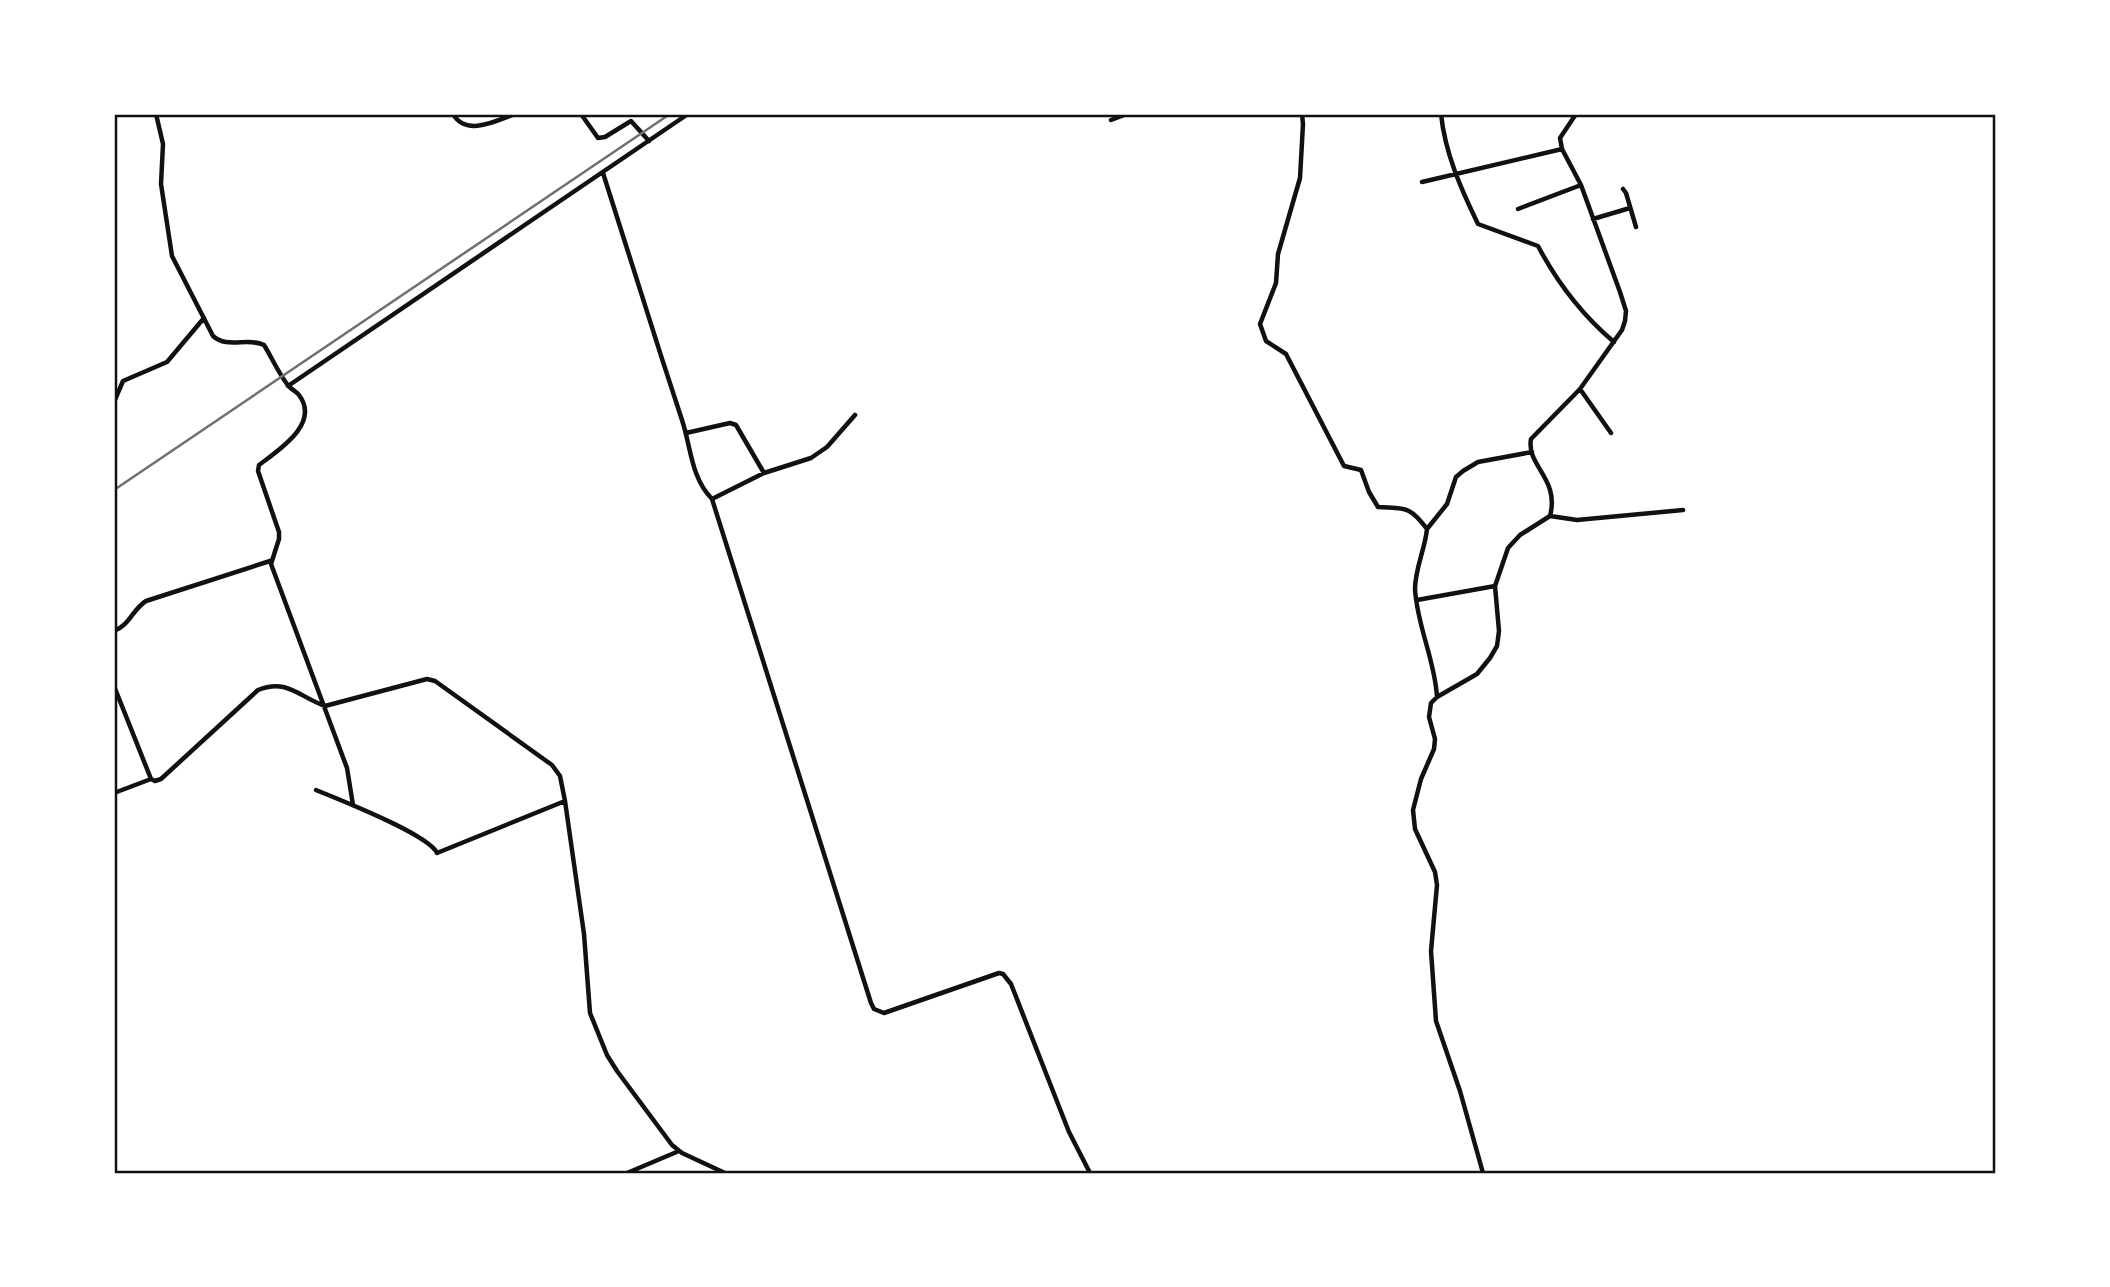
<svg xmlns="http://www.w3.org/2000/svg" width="2110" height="1287" font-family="Helvetica,sans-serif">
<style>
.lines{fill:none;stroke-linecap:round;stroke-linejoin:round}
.minor{stroke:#111;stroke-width:4.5}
.rail{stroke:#707070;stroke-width:2.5}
.neatline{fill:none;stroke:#111;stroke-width:2.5}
</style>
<rect width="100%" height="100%" fill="#fff"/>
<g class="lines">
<path class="minor" d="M156,114L163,144L161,184L172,256L213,336C227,349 248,337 264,345C272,358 278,372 287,384C290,389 296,391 299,395C321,424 277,451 259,465L258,471L279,532V539L271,564L347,768L353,805
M453,114C466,137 496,121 515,114
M581,114L598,138L605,137L631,121L649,141
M1302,114L1303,124L1300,178L1278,254L1276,283L1260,324L1266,341L1286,354L1344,466L1361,470L1369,492L1378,507C1405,509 1409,505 1427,529C1425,549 1415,569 1415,589C1417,626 1435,660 1437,697
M1441,114C1445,153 1461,189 1478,224L1538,246C1557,282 1582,315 1614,342
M1111,120L1127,114
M603,173C629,256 655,338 682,420C691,447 691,478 712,499L871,1003L874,1009L884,1013L999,973L1003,974L1011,984L1069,1132L1090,1173
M1422,182L1562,149
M1623,189L1626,193L1636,227
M1518,209L1581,185
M1593,219L1630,208
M288,386L688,114
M1580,389L1611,433
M114,402L123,381L167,362L204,318
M686,433L730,423L736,425L764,473
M712,499L764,473L811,458L827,447L855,415
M1550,516L1577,520L1683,510
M1427,529L1447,504L1456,477L1463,471L1478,462L1532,452
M1417,600L1495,586
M114,631C130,625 132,610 146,601L270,561
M114,686L151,779L155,781L161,779L258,690C287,678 299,697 325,706L427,679L435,681L552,765L560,776L565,801L584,934L590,1013L607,1055L617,1071L672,1145L682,1153L725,1173
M316,790C340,800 428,834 437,853L565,801
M114,793L151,779
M627,1173L679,1151
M1483,1173L1460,1091L1436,1021L1431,951L1437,885L1435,872L1415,829L1413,810L1421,779L1434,749L1435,739L1429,717L1431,703L1437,697L1477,674L1490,658L1497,646L1499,631L1495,586L1508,548L1520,535L1550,516C1560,478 1526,466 1531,439L1580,389L1622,330L1625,321L1626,311L1620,292L1581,185L1562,149L1560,138L1576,114"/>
<path class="rail" d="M114,490L670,114"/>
</g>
<rect width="2110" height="1287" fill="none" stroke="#ffffff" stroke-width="231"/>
<rect x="116" y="116" width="1878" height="1056" class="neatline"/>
</svg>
